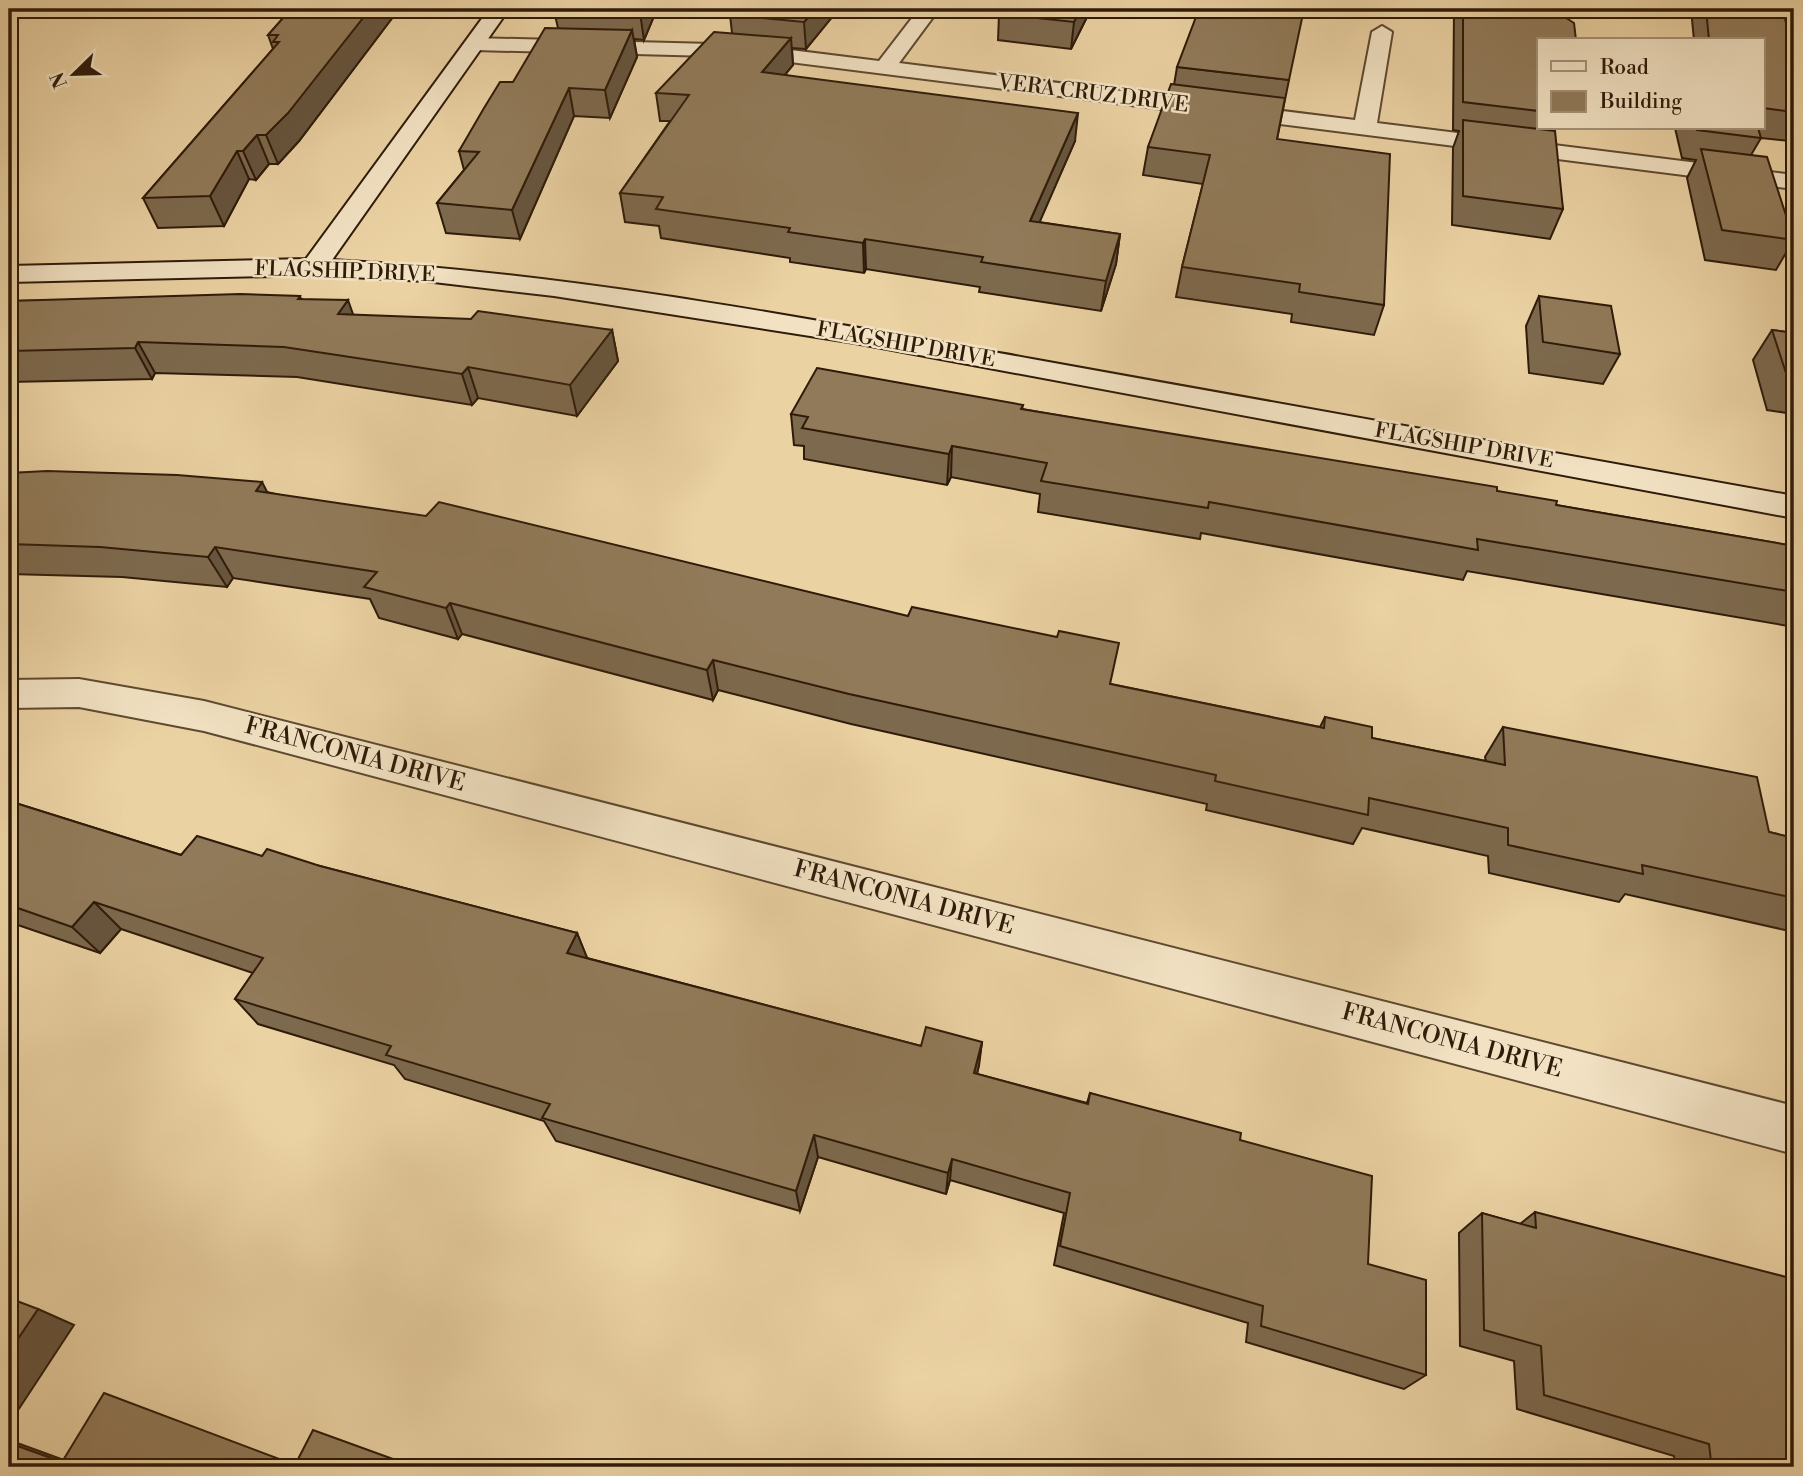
<svg xmlns="http://www.w3.org/2000/svg" width="1803" height="1476" font-family="'Libre Bodoni',serif">
<style>
.lines{fill:none;stroke-linecap:round;stroke-linejoin:round}
.street-casing{stroke:#5e4930;stroke-width:4}
.secondary-casing{stroke:#2f1b09;stroke-width:4}
.street{fill:#f2e2c3;fill-rule:evenodd}
.secondary{fill:#f2e2c3;fill-rule:evenodd}
.wall{fill:#7d694d;stroke:#2f1b09;stroke-width:2}
.shaded-wall{fill:#66553e;stroke:#2f1b09;stroke-width:2}
.building{fill:#917a59;stroke:#2f1b09;stroke-width:2}
.labels{text-anchor:middle;dominant-baseline:central;stroke-width:5;stroke-linejoin:round;paint-order:stroke}
.far-street-label{font-size:21px;fill:#2f1b09;stroke:#f2e2c3}
.street-label{font-size:24px;fill:#2f1b09;stroke:#f2e2c3}
</style>
<rect width="100%" height="100%" fill="#ebd2a3"/>
<filter id="stains"><feTurbulence type="fractalNoise" baseFrequency=".00286" numOctaves="4"/><feColorMatrix values="0 0 0 0 .2 0 0 0 0 .09 0 0 0 0 .02 0 0 0 .5 -.17"/></filter>
<radialGradient id="worn" r=".72"><stop offset=".6" stop-color="#630" stop-opacity="0"/><stop offset="1" stop-color="#630" stop-opacity=".3"/></radialGradient>
<g class="lines">
<g class="street-casing">
<path id="street" d="M919,9H939L899,63L1355,120L1372,32L1382,26L1392,32L1377,123L1794,175V189L751,57L474,50L464,44L474,38L751,45L879,61Z
M79,679L204,701L1794,1106V1154L204,731L79,707L9,708V680Z"/>
</g>
<g class="secondary-casing">
<path id="secondary" d="M489,9H509L332,260C567,273 800,317 1032,359C1286,405 1540,450 1794,496V518L855,343L554,296L425,281L314,275L9,282V266L306,259Z"/>
</g>
<use href="#street" class="street"/>
<use href="#secondary" class="secondary"/>
</g>
<path class="wall" d="M291,9H399L299,141L278,164H269L256,180L249,179L224,226L158,228L143,198L273,49L268,35Z
M657,9L644,40L634,39L637,57L610,118L574,116L520,239L446,233L437,203L464,170L459,151L558,28L554,11Z
M737,9H836L833,12V16L806,49L792,48L793,65L785,75L1075,141L1039,222L1120,234L1116,264L1101,311L979,292L980,287L866,269L864,273L790,262V258L661,238L659,226L625,222L620,193L670,121H660L656,93L732,33L730,15Z
M1091,9L1071,49L998,40L999,14Z
M1454,9H1552L1539,40V128H1547L1546,130L1563,209L1550,239L1452,225L1453,148L1459,131L1453,130Z
M1691,9H1783L1794,60V133L1789,141L1761,138L1751,155L1794,239L1776,270L1705,260L1687,178L1696,160L1682,158L1675,128H1763V40H1694Z
M1177,67L1289,80L1277,139L1384,305L1374,335L1291,322L1292,314L1176,297L1182,267L1203,184L1143,175L1148,147L1174,85Z
M300,296L301,299L353,315L612,330L618,361L577,416L478,398L472,405L297,377L155,373L152,379L9,382V301Z
M1539,296L1620,354L1603,384L1529,373L1526,326Z
M1772,330L1794,333V414L1767,410L1753,360Z
M1023,405L1022,409L1497,491L1556,505L1794,546V627L1467,571L1463,580L1201,533L1200,539L1038,512L1040,494L951,477L947,485L804,459V446L794,445L791,414Z
M9,473L267,492L1111,684L1320,727L1325,717L1372,738L1486,761L1485,757L1503,727L1769,832L1794,838V932L1625,894L1619,902L1489,873L1488,856L1362,828L1353,844L1206,810L1207,804L851,724L718,690L713,700L462,634L458,639L379,618L370,599L233,578L227,587L122,577L9,574Z
M9,801L181,855L262,856L320,866L577,933L587,958L921,1046L982,1042L977,1074L1087,1103L1090,1093L1240,1140L1368,1264L1426,1375L1404,1389L1246,1342L1248,1323L1054,1265L1064,1213L950,1180L946,1194L818,1157L800,1211L556,1141L544,1121L405,1079L394,1065L258,1024L235,999L253,973L121,929L100,953L9,922Z
M1535,1212L1794,1467H1675L1674,1456L1517,1409L1514,1361L1460,1346L1459,1233L1482,1213L1520,1224Z"/>
<path class="shaded-wall" d="M370,9H399L299,141L278,164L266,135Z
M642,9H657L644,40L640,13Z
M816,9H836L833,12V16L806,49L804,22Z
M1081,9H1091L1071,49L1074,22Z
M632,30L637,57L610,118L605,90Z
M791,38L793,65L764,100L762,72Z
M569,88L574,116L520,239L512,210Z
M1078,113L1075,141L1027,251L1030,221Z
M257,135L269,164L256,180L243,151Z
M237,151L249,179L224,226L210,196Z
M1120,234L1116,264L1101,311L1106,281Z
M865,239L866,269L864,273L863,243Z
M348,300L359,331L338,314Z
M612,330L618,361L577,416L570,385Z
M138,342L155,373L152,379L135,348Z
M468,367L478,398L472,405L462,374Z
M952,446L951,477L947,485L949,454Z
M262,482L278,513L256,491Z
M215,547L233,578L227,587L208,557Z
M450,603L462,634L458,639L446,608Z
M713,660L718,690L713,700L707,670Z
M94,902L121,929L100,953L72,927Z
M577,933L588,960L567,953Z
M982,1042L979,1066L971,1096L974,1073Z
M814,1135L818,1157L800,1211L796,1191Z
M952,1159L950,1180L946,1194L948,1173Z
M38,1309L74,1325L9,1424V1352Z
M9,1440L83,1467L62,1462L9,1443Z"/>
<path class="building" d="M291,9H370L288,113L266,135H257L243,151H237L210,196L143,198L279,42H273L278,35H268Z
M555,9H642L640,13L554,11Z
M737,9H816L804,22L730,15Z
M1002,9H1081L1074,22L999,14Z
M1199,9H1304L1289,80L1177,67Z
M1463,9H1552L1574,23L1576,40H1539V111L1463,102Z
M1706,9H1783L1794,60V112L1763,108V40H1709Z
M545,28L632,30L605,90L569,88L512,210L437,203L479,152L459,151L484,108L500,82H513Z
M714,32L791,38L762,72L1078,113L1030,221L1120,234L1106,281L981,262L983,257L865,239L863,243L788,232L790,228L656,209L663,197L620,193L689,95L656,93Z
M1171,84L1285,98L1277,139L1390,154L1384,305L1299,292L1300,284L1182,267L1210,155L1148,147Z
M1463,120L1555,131L1563,209L1463,196Z
M1696,128H1758L1761,138L1697,130Z
M1701,149L1767,157L1794,240L1722,230Z
M240,294L300,296L298,299L348,300L338,314L471,319L478,311L612,330L570,385L468,367L462,374L284,347L138,342L135,348L9,351V301Z
M1539,296L1611,306L1620,354L1543,342Z
M1772,330L1794,333V380L1788,379Z
M817,368L1023,405L1021,409L1497,487V491L1557,501L1556,505L1794,546V592L1477,539L1478,550L1209,502L1208,508L1041,481L1047,463L952,446L949,454L802,428L808,417L791,414Z
M47,471L177,475L262,482L256,491L426,516L439,502L908,616L912,607L1057,637L1059,631L1119,643L1110,684L1324,728L1325,717L1372,727V738L1505,765L1503,727L1757,777L1769,832L1794,838V898L1642,865L1643,874L1508,845V828L1369,798L1368,815L1215,781L1216,775L849,694L713,660L707,670L450,603L446,608L364,587L377,572L215,547L208,557L100,547L9,544V473Z
M9,801L181,855L197,836L262,856L267,849L320,866L577,933L567,953L921,1046L926,1027L982,1042L974,1073L1088,1104L1090,1093L1241,1133L1240,1140L1372,1176L1368,1264L1426,1280V1375L1261,1326L1263,1306L1060,1246L1070,1193L952,1159L948,1173L814,1135L796,1191L542,1118L550,1104L386,1055L391,1046L235,999L263,958L94,902L72,927L9,905Z
M1535,1212L1794,1279V1467H1734L1711,1461L1709,1444L1544,1395L1541,1346L1484,1330L1482,1213L1536,1228Z
M9,1298L38,1309L9,1352Z
M104,1393L295,1465L313,1430L415,1467H9V1443L62,1462Z"/>
<g class="labels">
<g class="far-street-label">
<text transform="translate(1093 94) rotate(7)">VERA CRUZ DRIVE</text>
<text transform="translate(345 272) rotate(2)">FLAGSHIP DRIVE</text>
<text transform="translate(906 345) rotate(10)">FLAGSHIP DRIVE</text>
<text transform="translate(1464 446) rotate(10)">FLAGSHIP DRIVE</text>
</g>
<g class="street-label">
<text transform="translate(355 755) rotate(15)">FRANCONIA DRIVE</text>
<text transform="translate(904 898) rotate(15)">FRANCONIA DRIVE</text>
<text transform="translate(1452 1041) rotate(15)">FRANCONIA DRIVE</text>
</g>
</g>
<rect width="1803" height="1476" fill="none" stroke="#ebd2a3" stroke-width="35"/>
<rect x="10" y="10" width="1782" height="1455" fill="none" stroke="#2f1b09" stroke-width="3.5"/>
<rect x="18" y="18" width="1768" height="1441" fill="none" stroke="#2f1b09" stroke-width="2"/>
<rect x="1537" y="38" width="228" height="91" fill="#f2e2c3" stroke="#a49279" stroke-width="2"/>
<rect x="1551" y="61" width="35" height="10" fill="#f2e2c3" stroke="#a49279" stroke-width="2"/>
<text x="1600" y="74" font-size="21" fill="#2f1b09">Road</text>
<rect x="1551" y="91" width="35" height="21" fill="#917a59" stroke="#a49279" stroke-width="2"/>
<text x="1600" y="108" font-size="21" fill="#2f1b09">Building</text>
<g transform="translate(74 74) rotate(247)" stroke="#f2e2c3" stroke-width="5" paint-order="stroke">
<path d="M0-5L12 26L0 18L-12 26Z" fill="#2f1b09"/>
<text y="-10" font-size="19" font-weight="bold" text-anchor="middle" fill="#2f1b09">N</text>
</g>
<rect width="100%" height="100%" filter="url(#stains)"/>
<rect width="100%" height="100%" fill="url(#worn)"/>
</svg>
